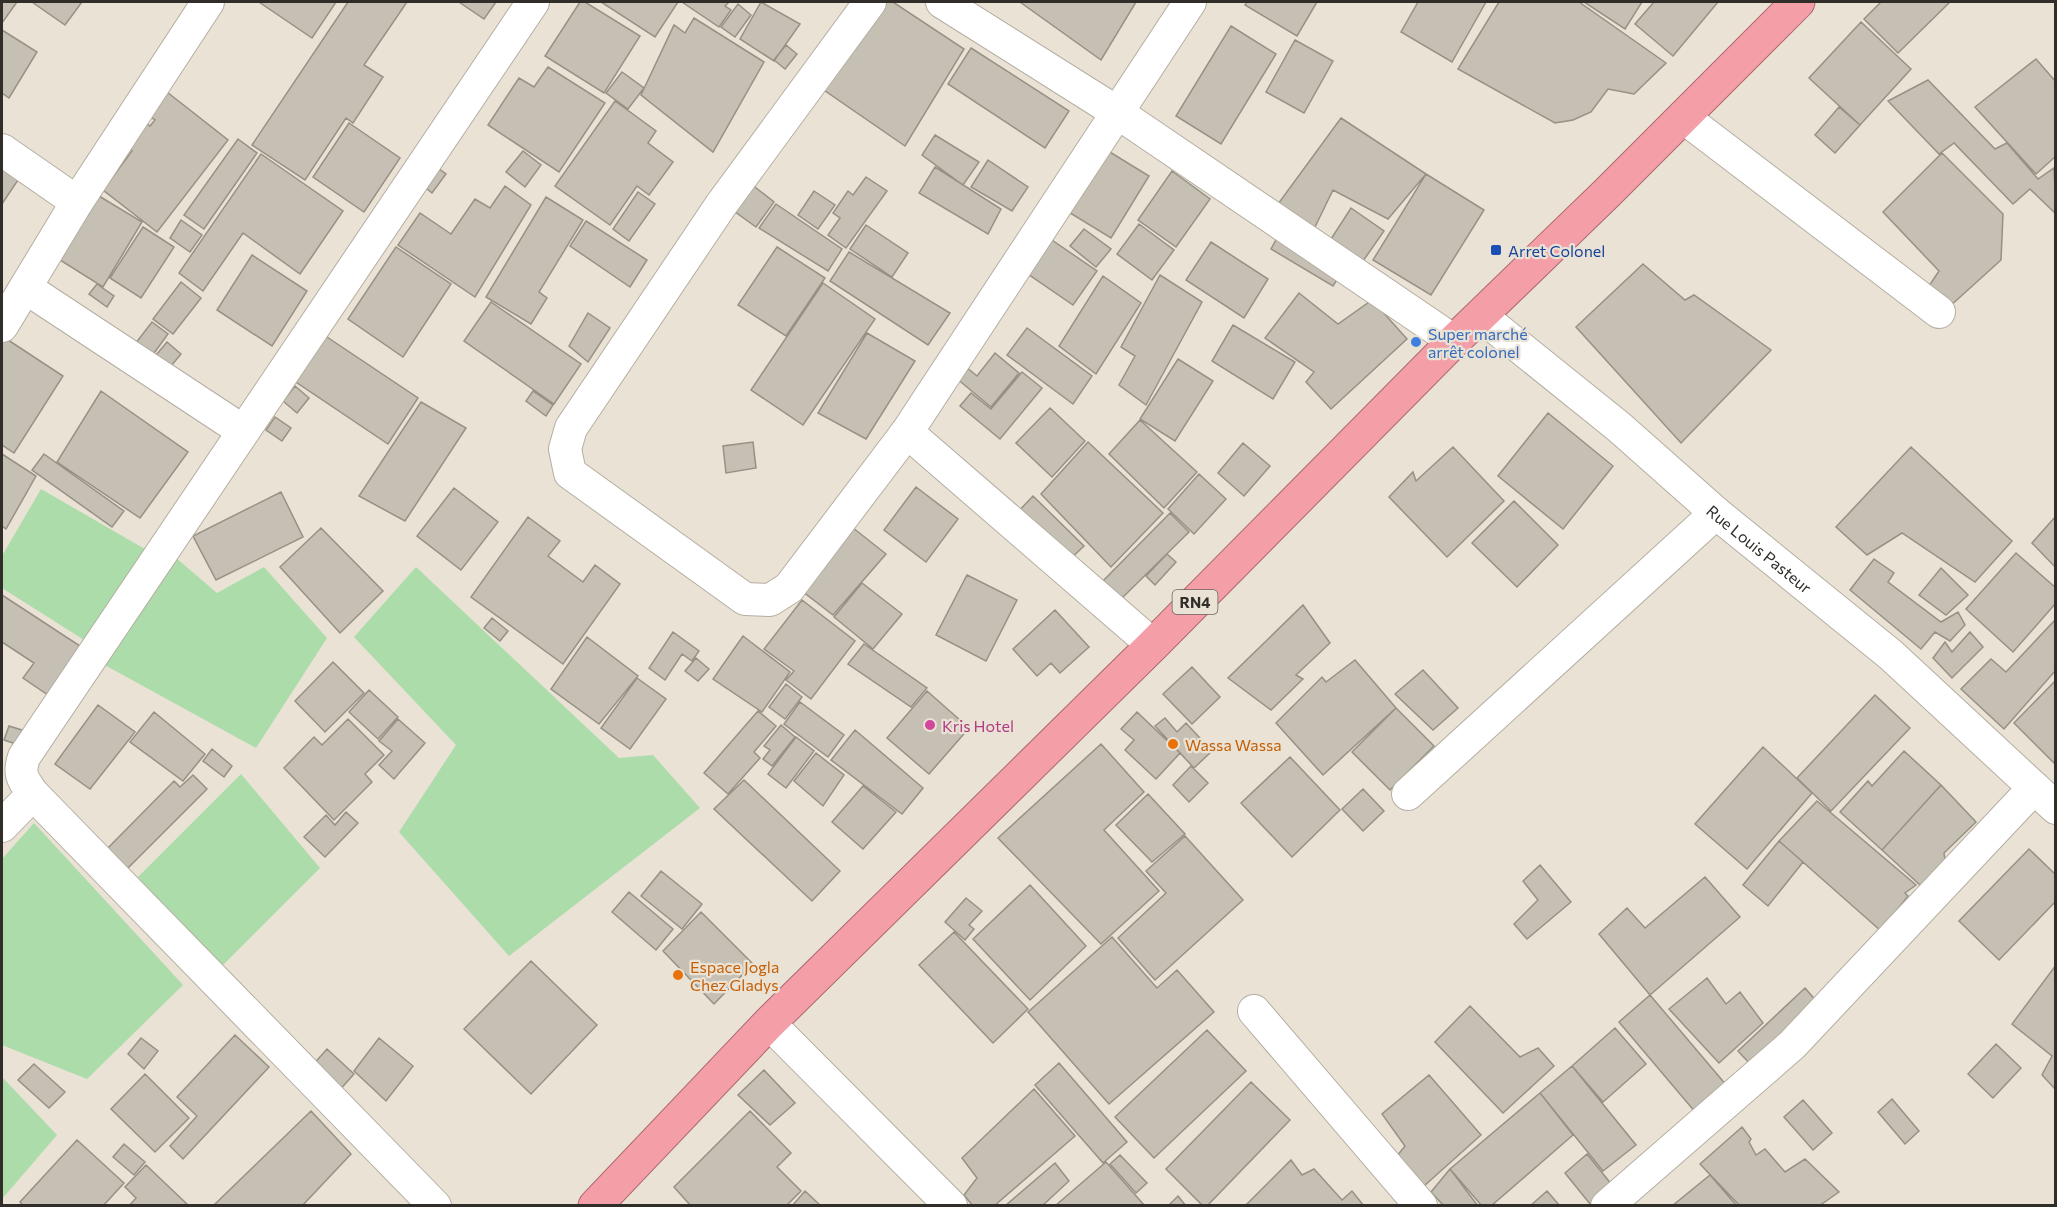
<svg xmlns="http://www.w3.org/2000/svg" width="2057" height="1207" font-family="Commissioner,sans-serif">
<style>
.grass{fill:#abdca9}
.building{fill:#c6bfb3;stroke:#979185;stroke-width:1.5}
.lines{fill:none;stroke-linecap:round;stroke-linejoin:round}
.minor-casing{stroke:#b5aea2;stroke-width:34}
.trunk-casing{stroke:#ae686e;stroke-width:35}
.minor{stroke:#fff;stroke-width:32}
.trunk{stroke:#f49fa8;stroke-width:33}
.transit-dot{fill:#1a4fb4;stroke:#e9e2d5;stroke-width:2}
.shop-dot{fill:#3f7fe0;stroke:#e9e2d5;stroke-width:2}
.hotel-dot{fill:#d1479c;stroke:#e9e2d5;stroke-width:2}
.food-dot{fill:#e8710a;stroke:#e9e2d5;stroke-width:2}
.labels{text-anchor:middle;dominant-baseline:central;stroke-width:4.5;stroke-linejoin:round;paint-order:stroke}
.shield{fill:#e9e2d5;stroke:#68645d;stroke-width:1.5}
.shield-label{font-size:15px;font-weight:bold;fill:#312e2a}
.transit-label{font-size:16px;fill:#164399;stroke:#e9e2d5;text-anchor:start}
.shop-label{font-size:16px;fill:#366cbe;stroke:#e9e2d5;text-anchor:start}
.street-label{font-size:16px;fill:#312e2a;stroke:#e9e2d5}
.hotel-label{font-size:16px;fill:#b23c85;stroke:#e9e2d5;text-anchor:start}
.food-label{font-size:16px;fill:#c56008;stroke:#e9e2d5;text-anchor:start}
</style>
<rect width="100%" height="100%" fill="#e9e2d5"/>
<path class="grass" d="M41,489L150,552L92,645L2,588V556Z
M175,557L217,593L264,567L327,638L256,748L103,664Z
M416,567L619,758L653,755L700,808L509,956L399,832L456,745L354,637Z
M241,774L320,868L219,969L138,877Z
M34,823L183,985L87,1079L2,1045V859Z
M2,1077L57,1135L2,1199Z"/>
<path class="building" d="M2,2H17L2,23Z
M32,2H82L65,25Z
M259,2H336L312,38Z
M348,2H407L364,65L383,77L353,123L346,118L305,180L252,145Z
M459,2H496L484,19Z
M580,2H585L640,36L604,93L545,56Z
M601,2H678L655,37Z
M682,2H729L725,6L731,10L719,27Z
M761,2L800,24L774,61L740,39Z
M876,2H893L964,49L905,146L821,88Z
M1020,2H1136L1101,60Z
M1247,2H1317L1297,36L1245,5Z
M1418,2H1486L1452,62L1401,32Z
M1499,2H1579L1666,63L1634,94L1608,89L1591,112L1573,120L1555,123L1458,69Z
M1584,2H1642L1625,29Z
M1654,2H1718L1673,56L1635,24Z
M1881,2H1950L1898,53L1864,19Z
M738,4L751,15L735,37L721,27Z
M694,18L764,62L713,152L641,95L674,25L685,33Z
M1861,22L1911,69L1860,125L1809,78Z
M1231,26L1276,54L1221,144L1176,116Z
M2,30L37,52L9,98L2,93Z
M1295,40L1333,61L1304,113L1266,92Z
M786,45L797,54L785,69L774,60Z
M971,48L1069,111L1045,148L948,84Z
M2036,59L2056,82V156L2036,174L1975,107Z
M548,67L605,103L559,172L488,125L519,78L534,87Z
M622,72L644,88L628,109L606,93Z
M1928,80L1995,149L2007,143L2038,179L2054,168L2056,214L2030,189L2013,204L1954,143L1939,154L1888,101Z
M167,92L228,140L157,232L103,190L132,151L124,145L143,121L150,126L155,120L148,115Z
M615,101L656,131L648,143L673,162L649,195L637,186L610,225L555,186Z
M1839,107L1860,125L1835,153L1815,135Z
M1341,118L1426,174L1388,219L1333,190L1314,229L1278,204Z
M349,123L400,158L364,212L313,177Z
M935,135L979,162L963,185L922,155Z
M238,139L257,153L204,229L184,215Z
M1100,146L1149,176L1111,238L1062,208Z
M523,151L541,165L525,187L506,172Z
M1942,153L2003,214L2001,260L1948,308L1929,286L1939,271L1883,212Z
M261,154L343,211L300,274L243,233L203,291L179,273Z
M988,160L1028,187L1012,211L971,187Z
M435,166L446,174L432,193L421,184Z
M935,167L1001,209L988,234L919,193Z
M2,168L18,180L2,204Z
M1172,171L1210,199L1176,247L1138,220Z
M1426,174L1484,210L1431,295L1373,260Z
M866,177L887,191L846,248L828,235L840,218L833,213L848,191L853,195Z
M746,180L774,202L756,227L727,206Z
M505,186L531,205L475,297L398,245L420,213L451,234L475,199L490,208Z
M814,191L835,205L818,229L798,215Z
M638,192L655,204L629,241L613,229Z
M99,196L142,222L103,287L60,260Z
M546,197L583,220L539,292L547,298L531,324L486,297Z
M776,204L842,249L828,271L759,228Z
M1351,208L1384,231L1363,261L1331,239Z
M181,220L202,235L190,252L170,238Z
M586,221L647,260L630,287L570,246Z
M1139,224L1174,250L1152,280L1117,254Z
M866,225L908,253L892,277L850,249Z
M143,227L174,247L141,298L110,278Z
M1084,229L1111,249L1096,267L1070,246Z
M1049,238L1097,271L1073,305L1025,272Z
M1277,238L1340,275L1333,286L1271,249Z
M1211,242L1268,279L1244,318L1186,280Z
M396,247L451,284L403,357L348,319Z
M777,247L825,278L786,336L738,305Z
M849,252L950,313L928,345L830,281Z
M252,255L307,291L272,346L217,310Z
M1643,264L1685,300L1694,295L1771,350L1681,443L1576,327Z
M1160,275L1202,302L1146,405L1119,385L1135,356L1121,347Z
M1103,276L1141,303L1096,374L1059,346Z
M181,282L201,298L173,334L153,319Z
M823,283L875,319L803,425L751,390Z
M97,284L114,296L107,307L89,294Z
M1299,293L1338,324L1372,300L1407,339L1331,409L1306,382L1314,372L1265,338Z
M491,302L581,364L554,404L464,341Z
M588,313L610,328L588,362L569,346Z
M152,322L168,334L152,356L135,344Z
M1233,325L1295,362L1273,399L1212,361Z
M1027,328L1092,376L1073,404L1007,355Z
M318,331L418,398L388,444L287,376Z
M867,333L915,361L866,439L818,413Z
M2,336L63,376L14,453L2,445Z
M167,342L181,354L166,372L152,360Z
M995,353L1019,373L991,407L956,378L965,366L977,376Z
M1178,359L1213,381L1175,441L1140,419Z
M1022,372L1042,388L1000,439L960,406L971,393L991,409Z
M295,386L309,398L297,413L283,401Z
M101,391L188,452L140,518L57,462Z
M533,391L553,405L546,416L526,401Z
M421,402L466,428L405,521L359,496Z
M1050,408L1085,441L1052,477L1016,443Z
M1548,413L1613,466L1563,529L1498,476Z
M275,417L291,428L282,441L266,430Z
M1140,420L1197,472L1164,508L1109,454Z
M753,442L756,468L726,473L723,446Z
M1088,442L1163,513L1111,567L1041,494Z
M1243,443L1270,466L1244,496L1218,473Z
M1453,447L1504,501L1447,557L1389,497L1413,472L1416,481Z
M1911,447L2012,541L1975,582L1902,533L1867,555L1836,527Z
M2,454L36,476L6,529L2,526Z
M44,454L124,511L112,527L32,470Z
M1199,474L1226,499L1194,534L1168,509Z
M916,487L958,519L926,562L884,530Z
M454,488L498,522L461,570L417,536Z
M281,492L303,537L216,580L193,536Z
M1033,496L1084,546L1065,564L1015,515Z
M1514,501L1558,545L1517,587L1472,543Z
M1170,513L1189,532L1115,605L1097,587Z
M2056,516V568L2032,543Z
M528,517L560,541L548,556L583,582L595,565L620,584L563,664L471,597Z
M843,520L886,554L833,615L793,584Z
M321,528L383,591L340,633L280,567Z
M2016,553L2056,588V603L2013,652L1966,609Z
M1167,554L1176,562L1155,585L1146,576Z
M1874,559L1894,573L1888,582L1941,622L1958,612L1965,625L1950,641L1935,632L1921,649L1850,590Z
M1941,568L1968,595L1946,615L1919,595Z
M967,575L1017,600L986,661L936,635Z
M862,583L902,614L873,649L834,617Z
M2,595L80,646L48,695L23,678L34,663L2,642Z
M802,600L855,641L811,699L786,680L794,671L764,649Z
M1303,605L1330,643L1296,675L1303,679L1271,710L1228,678Z
M1055,610L1089,647L1060,673L1051,663L1037,676L1013,649Z
M492,618L508,631L500,641L484,628Z
M2056,619V670L2004,729L1961,689L1991,659L2006,672Z
M673,632L699,651L692,661L682,654L665,680L649,668Z
M1970,632L1983,647L1952,678L1933,658L1945,642L1952,652Z
M743,636L790,672L762,712L713,679Z
M587,637L638,676L599,724L551,689Z
M864,644L927,688L911,707L848,664Z
M696,658L709,669L698,681L685,671Z
M1355,660L1396,708L1323,775L1276,723L1322,677L1326,682Z
M333,662L364,693L325,732L295,701Z
M1192,667L1220,697L1192,724L1163,694Z
M1423,670L1458,708L1433,730L1395,694Z
M637,678L666,699L630,749L601,728Z
M2056,680V765L2014,723Z
M786,684L802,697L785,719L769,707Z
M369,690L398,717L378,739L349,712Z
M927,691L969,728L929,774L887,738Z
M1875,695L1910,728L1831,811L1797,778Z
M800,702L844,735L828,757L784,724Z
M98,705L135,732L90,789L55,764Z
M1396,708L1434,746L1390,790L1352,752Z
M758,711L776,726L754,752L760,758L728,794L704,773Z
M154,712L205,754L183,781L130,742Z
M1137,712L1180,753L1156,779L1125,750L1134,740L1121,729Z
M1165,718L1177,732L1186,723L1212,751L1194,768L1155,726Z
M348,719L384,755L365,774L372,782L334,820L284,768L314,737L322,745Z
M398,719L425,743L394,779L379,765L392,751L379,741Z
M781,725L795,737L772,766L763,759L770,750L764,746Z
M9,726L22,730L16,744L4,740Z
M855,730L923,788L902,814L831,760Z
M796,737L814,751L786,788L768,774Z
M1101,744L1144,792L1104,830L1159,891L1101,944L998,838Z
M1763,747L1812,793L1747,869L1695,824Z
M212,749L232,766L224,777L203,761Z
M1904,751L1941,785L1882,850L1840,812L1868,781L1872,786Z
M816,753L844,775L823,806L794,781Z
M1290,757L1340,810L1292,857L1241,803Z
M1191,766L1208,783L1189,802L1173,785Z
M193,775L207,789L124,872L104,852L174,781L180,787Z
M744,780L840,871L812,901L714,809Z
M1941,785L1976,822L1944,853L1945,860L1921,886L1882,850Z
M863,786L896,812L863,849L832,822Z
M1363,789L1384,811L1363,831L1342,809Z
M1148,794L1185,834L1152,862L1116,825Z
M1817,801L1916,885L1905,893L1908,896L1881,931L1779,841Z
M346,812L358,823L325,857L304,837L326,815L335,825Z
M1185,836L1243,900L1155,980L1118,938L1166,893L1146,871Z
M1779,841L1803,862L1768,906L1743,885Z
M2029,849L2056,875V901L1999,960L1959,921Z
M1540,865L1571,902L1527,939L1514,924L1538,900L1523,881Z
M661,871L702,904L682,929L641,896Z
M1705,877L1740,917L1650,995L1599,934L1627,908L1645,928Z
M1030,885L1086,946L1030,1000L973,939Z
M629,892L673,929L656,950L612,912Z
M966,898L982,911L969,925L974,929L965,940L945,922Z
M701,912L753,964L714,1004L663,951Z
M954,932L1028,1009L993,1043L919,965Z
M1112,937L1157,988L1177,970L1214,1012L1109,1104L1028,1012Z
M531,961L597,1025L531,1094L464,1029Z
M2056,965V1090L2042,1075L2052,1056L2012,1024Z
M1707,978L1726,1004L1740,992L1763,1023L1719,1063L1669,1009Z
M1805,988L1818,1003L1751,1065L1738,1051Z
M1650,995L1727,1086L1696,1113L1619,1022Z
M1470,1006L1520,1057L1538,1048L1554,1066L1503,1113L1435,1042Z
M1615,1028L1646,1064L1603,1102L1572,1066Z
M1207,1030L1246,1071L1154,1158L1115,1117Z
M235,1035L269,1067L183,1159L170,1146L197,1116L177,1097Z
M141,1038L158,1051L144,1069L128,1054Z
M379,1038L413,1066L386,1101L354,1071Z
M1996,1044L2021,1068L1993,1098L1968,1074Z
M327,1049L354,1074L338,1092L311,1067Z
M1059,1063L1127,1142L1103,1163L1035,1085Z
M34,1064L65,1092L49,1108L18,1080Z
M1572,1066L1636,1145L1603,1171L1540,1093Z
M764,1070L795,1103L770,1125L738,1095Z
M145,1074L189,1118L155,1152L111,1109Z
M1429,1075L1481,1135L1424,1186L1397,1156L1405,1146L1382,1114Z
M1251,1082L1290,1120L1207,1206H1203L1166,1169Z
M1034,1089L1075,1136L994,1206H973L964,1195L977,1178L962,1158Z
M1540,1093L1573,1135L1491,1206H1482L1450,1169Z
M1892,1099L1919,1131L1905,1144L1878,1112Z
M1803,1100L1832,1133L1813,1150L1784,1117Z
M311,1111L351,1154L302,1206H213Z
M750,1111L791,1153L777,1167L801,1191L786,1206H691L674,1187Z
M1742,1127L1751,1139L1749,1142L1756,1155L1765,1149L1785,1172L1805,1159L1839,1192L1819,1206H1740L1700,1164Z
M77,1140L124,1183L103,1206H24L20,1202Z
M124,1144L145,1162L134,1175L113,1157Z
M1587,1154L1612,1185L1590,1204L1565,1173Z
M1120,1155L1147,1183L1136,1193L1110,1164Z
M1291,1160L1302,1175L1314,1169L1342,1200L1352,1191L1364,1206H1245Z
M1106,1162L1145,1206H1055Z
M1055,1163L1069,1181L1042,1206H1005Z
M146,1165L189,1206H129L136,1198L125,1187Z
M1450,1169L1478,1206H1444L1431,1192Z
M1710,1175L1737,1206H1672Z
M805,1191L821,1206H792Z
M1547,1191L1560,1206H1530Z
M1178,1196L1186,1206H1168Z"/>
<g class="lines">
<g class="minor-casing">
<g id="minor">
<path d="M870,2L721,205L571,428L565,449L570,473L745,599L770,600L789,588L907,432L1190,2"/>
<path d="M942,2L1118,113L1454,341"/>
<path d="M1683,117L1939,312"/>
<path d="M2,150L77,202"/>
<path d="M26,288L243,431"/>
<path id="s1" d="M1481,316L1619,427L1716,513L1891,655L2056,808"/>
<path d="M2,326L77,202L208,2"/>
<path d="M907,432L1153,645"/>
<path d="M1408,794L1716,513"/>
<path d="M2,826L33,794"/>
<path d="M1254,1011L1421,1206"/>
<path d="M769,1023L951,1206"/>
<path d="M435,1206L33,794C23,780 18,774 24,757L533,2"/>
<path d="M1607,1206L1792,1045L2034,788"/>
</g>
</g>
<g class="trunk-casing">
<path id="trunk" d="M595,1206L769,1023L1153,645L1454,341L1607,193L1798,2"/>
</g>
<use href="#minor" class="minor"/>
<use href="#trunk" class="trunk"/>
</g>
<rect class="transit-dot" x="1490" y="244" width="12" height="12" rx="3"/>
<circle class="shop-dot" cx="1416" cy="342" r="6"/>
<circle class="hotel-dot" cx="930" cy="725" r="6"/>
<g class="food-dot">
<circle cx="1173" cy="744" r="6"/>
<circle cx="678" cy="975" r="6"/>
</g>
<g class="labels">
<rect class="shield" x="1172.5" y="590" width="45" height="24" rx="4.5"/>
<g class="shield-label">
<text x="1195" y="602">RN4</text>
</g>
<g class="transit-label">
<text x="1508" y="250">Arret Colonel</text>
</g>
<g class="shop-label">
<text x="1428" y="333">Super marché<tspan x="1428" dy="18">arrêt colonel</tspan></text>
</g>
<g class="street-label">
<text stroke="none"><textPath href="#s1" startOffset="363">Rue Louis Pasteur</textPath></text>
</g>
<g class="hotel-label">
<text x="942" y="725">Kris Hotel</text>
</g>
<g class="food-label">
<text x="1185" y="744">Wassa Wassa</text>
<text x="690" y="966">Espace Jogla<tspan x="690" dy="18">Chez Gladys</tspan></text>
</g>
</g>
<rect width="2057" height="1207" fill="none" stroke="#312e2a" stroke-width="6"/>
</svg>
